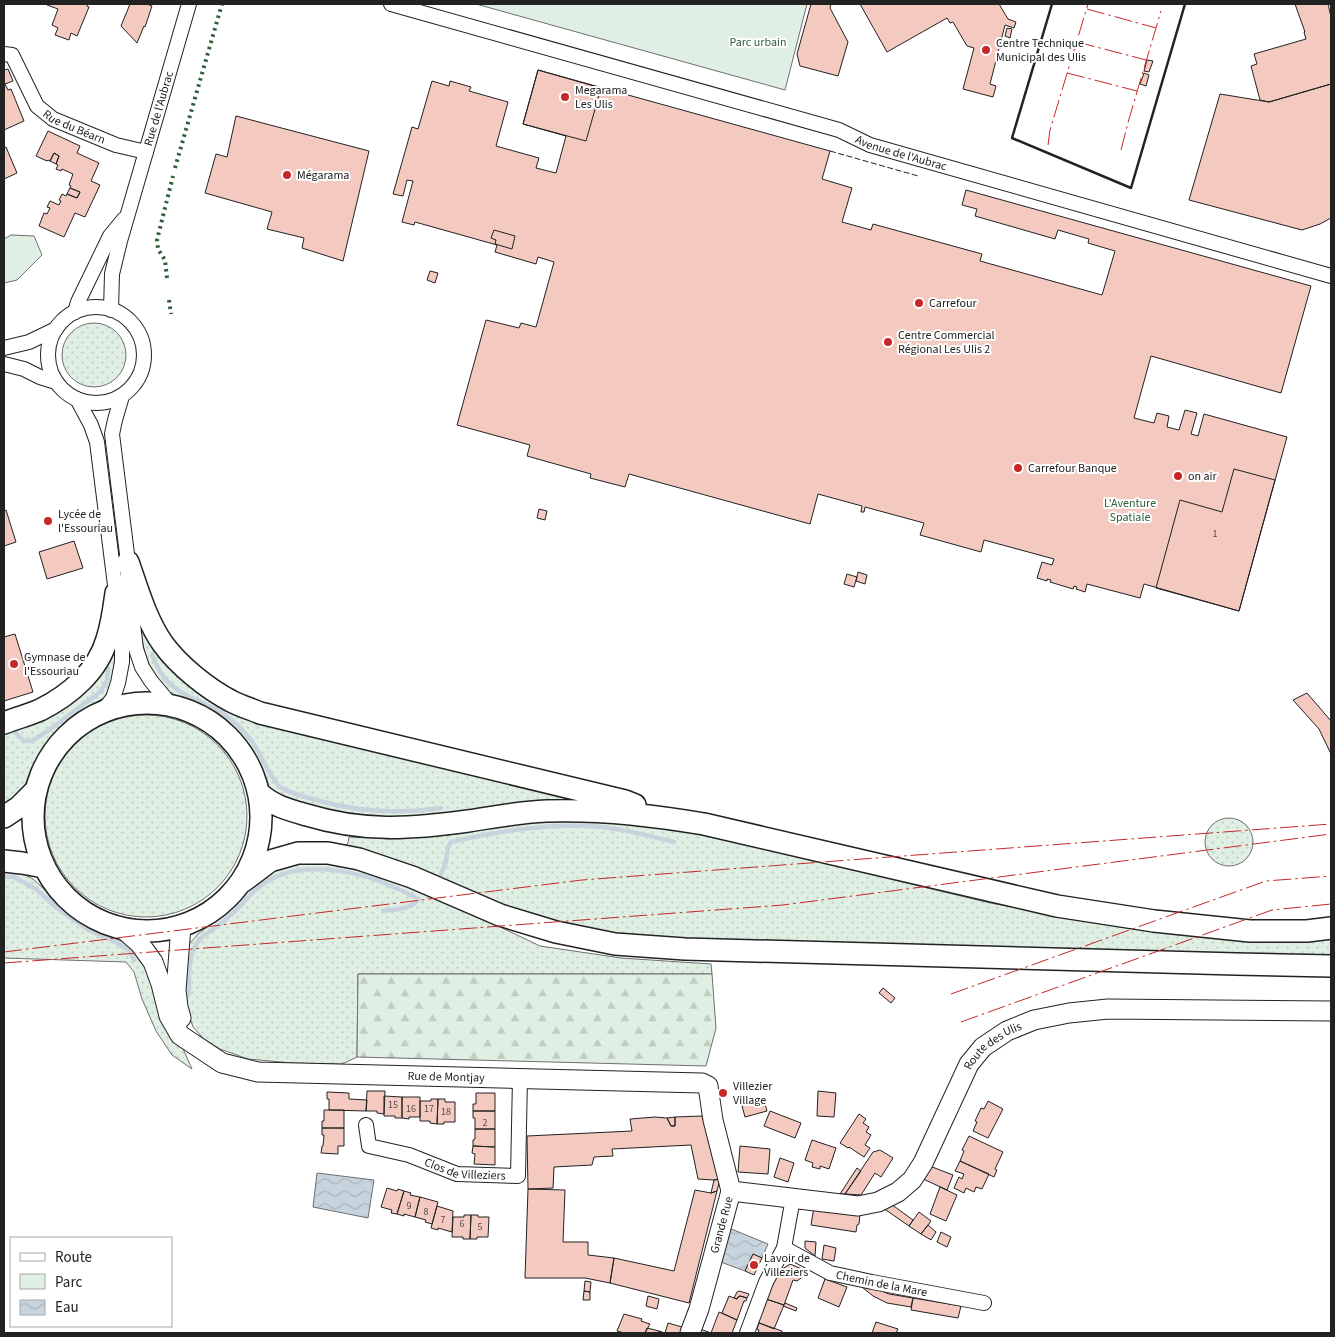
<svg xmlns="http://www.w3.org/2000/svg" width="1335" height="1337" font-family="'Source Sans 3',sans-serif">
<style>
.grass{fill:url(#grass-dots);stroke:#6f6f6f}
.forest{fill:url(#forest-firs);stroke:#6f6f6f}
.green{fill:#e0efe3;stroke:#6f6f6f}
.water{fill:url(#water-waves);stroke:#6f6f6f}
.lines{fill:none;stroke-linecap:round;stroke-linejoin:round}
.stream{stroke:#c7d3dd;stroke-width:4.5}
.building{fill:#f3c9c0;stroke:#222}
.street-casing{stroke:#222;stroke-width:16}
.secondary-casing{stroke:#222;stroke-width:21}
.primary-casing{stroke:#222;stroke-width:24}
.street{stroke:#fff;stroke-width:14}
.secondary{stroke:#fff;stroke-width:19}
.primary{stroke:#fff;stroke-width:21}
.hedge{stroke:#2f5e38;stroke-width:4;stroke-dasharray:2.5 4;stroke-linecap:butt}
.fence{stroke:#222;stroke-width:1;stroke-dasharray:6 2.5;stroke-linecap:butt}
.wall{stroke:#222;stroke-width:2.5}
.power{stroke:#c62828;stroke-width:1;stroke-dasharray:18 4 2.5 4;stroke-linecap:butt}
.poi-dot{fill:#c62828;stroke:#fff;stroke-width:2}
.labels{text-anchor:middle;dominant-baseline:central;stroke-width:4;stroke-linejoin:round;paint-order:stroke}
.number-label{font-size:10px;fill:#564c4a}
.park-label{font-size:12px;fill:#2f5e38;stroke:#fff}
.poi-label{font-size:12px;fill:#222;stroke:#fff;text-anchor:start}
.street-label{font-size:12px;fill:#222;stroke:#fff}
</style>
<defs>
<pattern id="grass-dots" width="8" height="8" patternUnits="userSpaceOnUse" patternTransform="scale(1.25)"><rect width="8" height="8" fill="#e0efe3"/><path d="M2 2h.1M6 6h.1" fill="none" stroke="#c0cdc2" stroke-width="1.8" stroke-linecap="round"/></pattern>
<pattern id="forest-firs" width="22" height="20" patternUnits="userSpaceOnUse" patternTransform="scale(1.25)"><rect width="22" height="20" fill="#e0efe3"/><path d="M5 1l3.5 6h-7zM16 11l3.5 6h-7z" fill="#c0cdc2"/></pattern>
<pattern id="water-waves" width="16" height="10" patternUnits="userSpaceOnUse" patternTransform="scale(1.25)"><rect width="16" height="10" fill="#c7d3dd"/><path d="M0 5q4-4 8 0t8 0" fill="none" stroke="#abb5bd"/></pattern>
</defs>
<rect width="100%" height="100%" fill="#fff"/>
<path class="grass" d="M62 355a32 32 0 1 1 64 0a32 32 0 1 1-64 0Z
M137,610L188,680L564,794L565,800C535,802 505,806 475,811C442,815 410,821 377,819C354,818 332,812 310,805C300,802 286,801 278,795C263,783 265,775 257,760C249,745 237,730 223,720C207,708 191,705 176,696C145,678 142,641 137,610Z
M111,646L116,647L117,655L113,683L105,697L81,712L60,729L47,743L31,772L21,794L4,810V728L52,711Z
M45 816a101 101 0 1 1 202 0a101 101 0 1 1-202 0Z
M1205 842a24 24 0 1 1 48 0a24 24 0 1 1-48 0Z
M573,819L625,822L691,831L990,903L1087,920L1331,937V956L657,938L597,931L537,917L345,846L348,843L349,837L388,839L449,835L515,824Z
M307,861L332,863L366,870L444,900L540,946L621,958L711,964L712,974H358L357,1057L342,1064L292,1063L248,1059L220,1049L204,1039L193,1027L186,1007L184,958L190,943L198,934L230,909L248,890L281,866Z
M4,871L22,873L33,879L47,892L58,905L73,917L89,927L128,944L144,961L192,1069L172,1055L156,1031L142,999L134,972L126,962L4,958Z"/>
<path class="forest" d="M358,974H712L716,1028L706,1066L357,1057Z"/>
<path class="green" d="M476,4H807L785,90Z
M11,235L34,236L42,255L17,280L4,283V239Z"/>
<path class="water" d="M317,1173L374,1180L368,1218L313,1207Z
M729,1228L768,1244L762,1258L753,1254L745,1271L718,1261Z"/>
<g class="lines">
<path class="stream" d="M152,655C156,664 160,674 167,681C183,698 210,703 229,718C238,725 246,733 253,743C262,756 268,773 278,785C283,791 295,793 302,796C351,811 391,815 441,808
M15,732L24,741H32L49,730L100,692L107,681L108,669
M441,874L446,862L448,847L451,842C499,831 554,822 603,827C627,830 651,836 674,842
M4,877H14L36,889L58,909L90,931L114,941L130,951L134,960
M189,994C189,976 187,954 200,939C205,934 212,930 218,926C223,922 228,917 233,913C244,903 253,890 266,882C303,859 361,871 398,889C405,892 412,896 419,899C410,910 396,909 383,911"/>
</g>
<path class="building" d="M48,4H87V6L89,7L77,36L71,33L69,40L55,35L58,28L52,25L58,9L47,5Z
M130,4H147L152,6L145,27L144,26L137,43L121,26Z
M811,4H831L830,8L848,42L838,76L800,66L797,54Z
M860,4H999L1008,19L1016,22L1014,28L1005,25L990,84L996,86L993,97L963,89L974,48L967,46L953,22L950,23L947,18L887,52Z
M1295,4H1328L1331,17V84L1269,102L1260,100L1251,66L1257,64L1254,54L1306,39L1304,32H1305Z
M1007,28L1012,29L1010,38L1005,36Z
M1147,60L1153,61L1149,72L1144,71Z
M8,69L13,81L5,84L8,90L11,89L24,121L4,130V70Z
M538,70L830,151L822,179L852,188L842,222L871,230L873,224L982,254L980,261L1102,295L1115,251L1088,243L1089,239L1058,230L1055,239L975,216L977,209L962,205L966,190L1311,286L1281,393L1151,356L1134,418L1154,423L1157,413L1169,416L1167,427L1179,430L1185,410L1197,413L1191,434L1198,436L1204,414L1287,437L1239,611L1144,584L1140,598L1087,584L1085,592L1076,589L1077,587L1074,586L1073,589L1050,582L1051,580L1047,579V581L1037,578L1042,562L1052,565L1054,559L984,540L981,552L920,535L924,523L865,507L864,512H861L862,506L818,494L810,524L629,474L625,487L590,478L591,474L527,456L530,445L457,425L486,320L519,328L521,323L536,327L554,262L538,257L536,264L495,252L497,245L415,222L414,225L402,222L413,181L407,180L403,196L393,194L412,127L418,129L432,81L449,86L450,81L471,87L469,91L508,102L496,146L539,158L536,168L556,173L566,136L523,124Z
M538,70L601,88L586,141L523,124Z
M1144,73L1149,75L1146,86L1140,84Z
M1331,84V218L1320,224L1302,230L1189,200L1220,94L1269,102Z
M236,116L369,151L343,261L302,248L304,238L267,229L272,212L205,193L216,154L227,157Z
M48,131L80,146L77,153L99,163L91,181L100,185L85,217L75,213L64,237L39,226L44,213L47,214L50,208L47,207L50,201L59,205L61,201L59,200L62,194L66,196L67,194L77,198L80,192L70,188L71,186L69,185L73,174L62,169L61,171L56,169L58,165L56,164L59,156L54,153L50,161L48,160L47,161L36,156Z
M6,147L17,173L4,179V148Z
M54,153L59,156L56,164L50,161Z
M70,188L80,192L77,198L67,194Z
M494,230L515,236L512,249L495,244L496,240L491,238Z
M430,271L438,273L435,283L427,280Z
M1234,469L1275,480L1239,611L1156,588L1180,500L1222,512Z
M539,509L547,511L545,520L537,518Z
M6,510L16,542L4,546V511Z
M74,541L83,568L47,579L39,552Z
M858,572L867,575L865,584L856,581Z
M847,574L857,577L854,587L844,584Z
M15,634L33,692L4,701V637Z
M1307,693L1331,721V754L1319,729L1293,700Z
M883,988L895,998L891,1003L879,993Z
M719,1090H726L727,1097H720Z
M367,1091H385L384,1114L377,1113V1111H366Z
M818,1091L836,1093L834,1117L817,1116Z
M327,1092L349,1093V1099L367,1100L366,1111L329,1110V1099H327Z
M476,1093H495V1111H473V1104H476Z
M384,1096L402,1097V1118H395V1116H384Z
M402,1097H420V1117H409V1119L402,1118Z
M431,1099H438L437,1124L430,1123V1121H420V1101H431Z
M438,1099H445V1102H455V1122H444V1124H437Z
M764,1100L767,1111L745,1117L742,1106Z
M988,1101L1003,1109L988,1138L973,1131L977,1122L975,1121L981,1108L984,1109Z
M324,1110H344V1128H322V1121H324Z
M473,1111H495V1129H475V1118H473Z
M770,1111L801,1123L795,1138L764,1126Z
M859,1114L866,1119L863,1123L869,1127L866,1132L871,1135L865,1145L870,1148L864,1157L849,1147L848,1148L840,1143Z
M702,1116L720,1179L714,1180L698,1179L691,1145L612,1149L613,1156L594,1157L592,1165L554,1167L553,1188L528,1189L527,1136L632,1131L630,1119L655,1117L667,1118L671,1126H675V1117Z
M675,1117V1126H671L667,1118Z
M322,1128H344V1146H338V1154L321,1153L322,1146H323L324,1135H322Z
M475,1129H495V1147L473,1146V1140L475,1139Z
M969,1136L1003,1152L995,1169L997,1170L994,1177L960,1161L964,1151L962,1150Z
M812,1140L836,1148L829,1169L820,1166V1169L812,1167L813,1163L805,1160Z
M473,1146L495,1147V1165L474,1164L475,1154L472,1153Z
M740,1146L770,1149L768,1174L738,1172Z
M880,1150L893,1158L881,1177L875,1173L861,1195L845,1194L873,1152Z
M780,1158L794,1163L788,1182L774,1177Z
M960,1161L989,1174L982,1189L976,1187L974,1192L966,1188L964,1193L954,1188L959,1177L962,1179L964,1174L955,1171Z
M927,1165L953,1175L947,1190L921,1178Z
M857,1168L861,1171L845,1194H840Z
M720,1179L717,1191L711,1193L714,1180Z
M940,1187L957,1195L946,1221L930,1214Z
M387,1188L397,1191L398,1189L404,1191L397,1214L391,1213L392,1210L381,1207Z
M528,1189L565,1190L563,1242H588V1255L614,1258L610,1283L585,1278H525Z
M695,1190L711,1193L717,1191L689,1303L610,1283L614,1258L674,1271Z
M404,1191L411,1193L410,1195L420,1197L415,1217L404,1214V1216L397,1214Z
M420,1197L438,1202L432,1224L425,1222L426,1220L415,1217Z
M891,1204L913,1220L909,1226L883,1208Z
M437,1206L453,1211L452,1232L438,1228V1230L431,1228Z
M814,1207L860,1214L859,1224L857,1225L856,1232L811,1225Z
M919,1212L931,1221L921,1234L909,1226Z
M464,1215H471L470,1239H463V1237H452L453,1217H464Z
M471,1215H478V1217H489L488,1237H477V1239H470Z
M928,1225L936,1232L931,1240L921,1234Z
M941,1232L951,1237L947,1247L937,1242Z
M805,1241L816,1242L815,1256L805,1248Z
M824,1245L836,1248L834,1261L822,1259Z
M753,1254L762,1258L754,1275L745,1271Z
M790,1264L809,1272L797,1281L793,1280L784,1305L766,1299L776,1273Z
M825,1279L847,1287L839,1307L818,1298Z
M585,1281L591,1282L590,1292L584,1291Z
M862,1287L879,1290L889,1294L913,1298L911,1307L887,1303L873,1296Z
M584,1291L590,1292V1300H583Z
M739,1291L749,1294L747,1298L740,1296L738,1297L737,1299L734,1298L737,1292Z
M648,1296L659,1299L657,1309L646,1306Z
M729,1296L737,1299L738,1297L740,1296L747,1298L746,1301H744L737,1320L722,1313Z
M913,1298L961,1306L958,1318L911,1310Z
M766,1299L784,1305L774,1329L757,1322Z
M785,1303L797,1308L796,1311L783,1306Z
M719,1312L737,1320L732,1333H699L700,1329L711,1333Z
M624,1314L642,1319L641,1321L650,1324L645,1333H624L617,1331Z
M876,1322L898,1329L896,1333H872Z
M668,1323L682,1327L680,1333H658L659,1331L665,1333Z
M759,1323L782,1331L781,1333H758L759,1330L757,1329Z
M647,1328L659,1331L658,1333H645Z"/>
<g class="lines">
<g class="street-casing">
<g id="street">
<path id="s1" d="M391,4L839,130L870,145L1331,276"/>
<path id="s2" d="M4,54L12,55L37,106L53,119L116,145L146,152"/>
<circle cx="96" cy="355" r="48"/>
<path id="s3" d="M111,310L112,274L120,241L189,4"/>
<path d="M75,312L78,302L110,236L124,219"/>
<path d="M4,348L29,342L56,329"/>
<path d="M4,364L24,369L40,377L56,382"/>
<path d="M122,396L115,420L112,434L128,562V583L136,649L142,667L151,681L171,705"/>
<path d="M77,399L91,425L97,442L116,593L122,617V662L118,683L113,698L102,712"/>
<path id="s4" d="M366,1125L369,1146L409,1155L457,1174L518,1176L520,1078"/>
<path id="s5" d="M784,1248L830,1273L872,1282L984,1303"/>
<path d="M747,1333L766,1282L784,1248L793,1198"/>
</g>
</g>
<g class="secondary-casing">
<g id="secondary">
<path d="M181,926L176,990L178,1007L181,1018"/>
<path id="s6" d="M123,929L140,944L153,962L161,984L169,1016L180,1035L222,1063L258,1072L702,1083L708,1086L713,1120L731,1191L699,1309L690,1333"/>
<path id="s7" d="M731,1191L858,1206L878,1202L898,1192L912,1180L923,1163L969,1064L983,1047L1007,1031L1034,1020L1069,1013L1108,1009L1331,1011"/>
</g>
</g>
<g class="primary-casing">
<path id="primary" d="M128,562C138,590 146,620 163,644C179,666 208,689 231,701C240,706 251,709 260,713L625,801L635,805
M33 817a114 114 0 1 1 228 0a114 114 0 1 1-228 0Z
M4,723C16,718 29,715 40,710C70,695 98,671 107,639C112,624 114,608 116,593
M259,793C273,806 289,810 307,815C362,832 411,829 468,821C494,817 520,812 546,811C599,809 652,815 704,824L1057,906L1154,921L1250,931H1307L1331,928
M4,817L19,807L36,790
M4,861L22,863L44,867
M242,882L270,861L298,853H328L359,859L412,877L500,915L556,932L615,944L685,949L1236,964L1331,966"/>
</g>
<use href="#street" class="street"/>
<use href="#secondary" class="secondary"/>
<use href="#primary" class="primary"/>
<path class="hedge" d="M175,168L222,4
M167,278L165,260L158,249L157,240L173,176
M169,300L171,314"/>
<path class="fence" d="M830,151L918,176"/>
<path class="wall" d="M1052,4L1012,138L1131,188L1185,4"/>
<path class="power" d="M1087,9L1156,28
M1077,42L1146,60
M1067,73L1137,91
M1048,145L1050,130L1088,4
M1121,150L1129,119L1161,11
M4,952L582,880L1331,824
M4,963L783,905L1331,834
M951,994L1266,881L1331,876
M961,1022L1272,910L1331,904"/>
</g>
<g class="poi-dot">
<circle cx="986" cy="50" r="5"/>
<circle cx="565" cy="97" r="5"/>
<circle cx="287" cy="175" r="5"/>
<circle cx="919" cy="303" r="5"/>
<circle cx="888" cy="342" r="5"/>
<circle cx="1018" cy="468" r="5"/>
<circle cx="1178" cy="476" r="5"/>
<circle cx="48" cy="521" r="5"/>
<circle cx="14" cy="664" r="5"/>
<circle cx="723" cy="1093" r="5"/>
<circle cx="754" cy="1265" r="5"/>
</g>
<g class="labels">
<g class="number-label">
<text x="1215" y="534">1</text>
<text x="393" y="1105">15</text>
<text x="411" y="1109">16</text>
<text x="429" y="1109">17</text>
<text x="446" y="1112">18</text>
<text x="485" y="1123">2</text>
<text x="409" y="1206">9</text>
<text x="426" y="1212">8</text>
<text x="443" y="1220">7</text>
<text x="462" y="1224">6</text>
<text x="480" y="1227">5</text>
</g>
<g class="park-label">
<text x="758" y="42">Parc urbain</text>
<text x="1130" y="503">L'Aventure<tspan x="1130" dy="14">Spatiale</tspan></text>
</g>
<g class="poi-label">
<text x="996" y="43">Centre Technique<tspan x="996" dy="14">Municipal des Ulis</tspan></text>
<text x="575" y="90">Megarama<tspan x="575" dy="14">Les Ulis</tspan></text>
<text x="297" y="175">Mégarama</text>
<text x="929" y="303">Carrefour</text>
<text x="898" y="335">Centre Commercial<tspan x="898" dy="14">Régional Les Ulis 2</tspan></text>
<text x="1028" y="468">Carrefour Banque</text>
<text x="1188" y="476">on air</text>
<text x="58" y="514">Lycée de<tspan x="58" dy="14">l'Essouriau</tspan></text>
<text x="24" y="657">Gymnase de<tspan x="24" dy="14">l'Essouriau</tspan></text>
<text x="733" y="1086">Villezier<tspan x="733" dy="14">Village</tspan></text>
<text x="764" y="1258">Lavoir de<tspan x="764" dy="14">Villeziers</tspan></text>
</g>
<g class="street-label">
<text stroke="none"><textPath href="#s3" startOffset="208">Rue de l'Aubrac</textPath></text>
<text stroke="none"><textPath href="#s2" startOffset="108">Rue du Béarn</textPath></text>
<text stroke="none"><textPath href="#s1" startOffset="532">Avenue de l'Aubrac</textPath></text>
<text stroke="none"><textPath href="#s7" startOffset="349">Route des Ulis</textPath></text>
<text stroke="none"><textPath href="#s6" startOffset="399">Rue de Montjay</textPath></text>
<text stroke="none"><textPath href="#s4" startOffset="121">Clos de Villeziers</textPath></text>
<text transform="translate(722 1225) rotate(-75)">Grande Rue</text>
<text stroke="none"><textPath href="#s5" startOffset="105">Chemin de la Mare</textPath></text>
</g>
</g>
<rect width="1335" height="1337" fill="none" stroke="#222222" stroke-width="10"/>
<rect x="10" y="1237" width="162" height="90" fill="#ffffff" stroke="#a7a7a7"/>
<rect x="20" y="1253" width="25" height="8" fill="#ffffff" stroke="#a7a7a7"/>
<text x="55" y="1262" font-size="15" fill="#222222">Route</text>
<rect x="20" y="1274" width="25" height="15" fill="#e0efe3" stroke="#a7a7a7"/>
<text x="55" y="1287" font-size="15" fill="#222222">Parc</text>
<rect x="20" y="1300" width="25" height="15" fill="url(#water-waves)" stroke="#a7a7a7"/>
<text x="55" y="1312" font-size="15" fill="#222222">Eau</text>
</svg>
